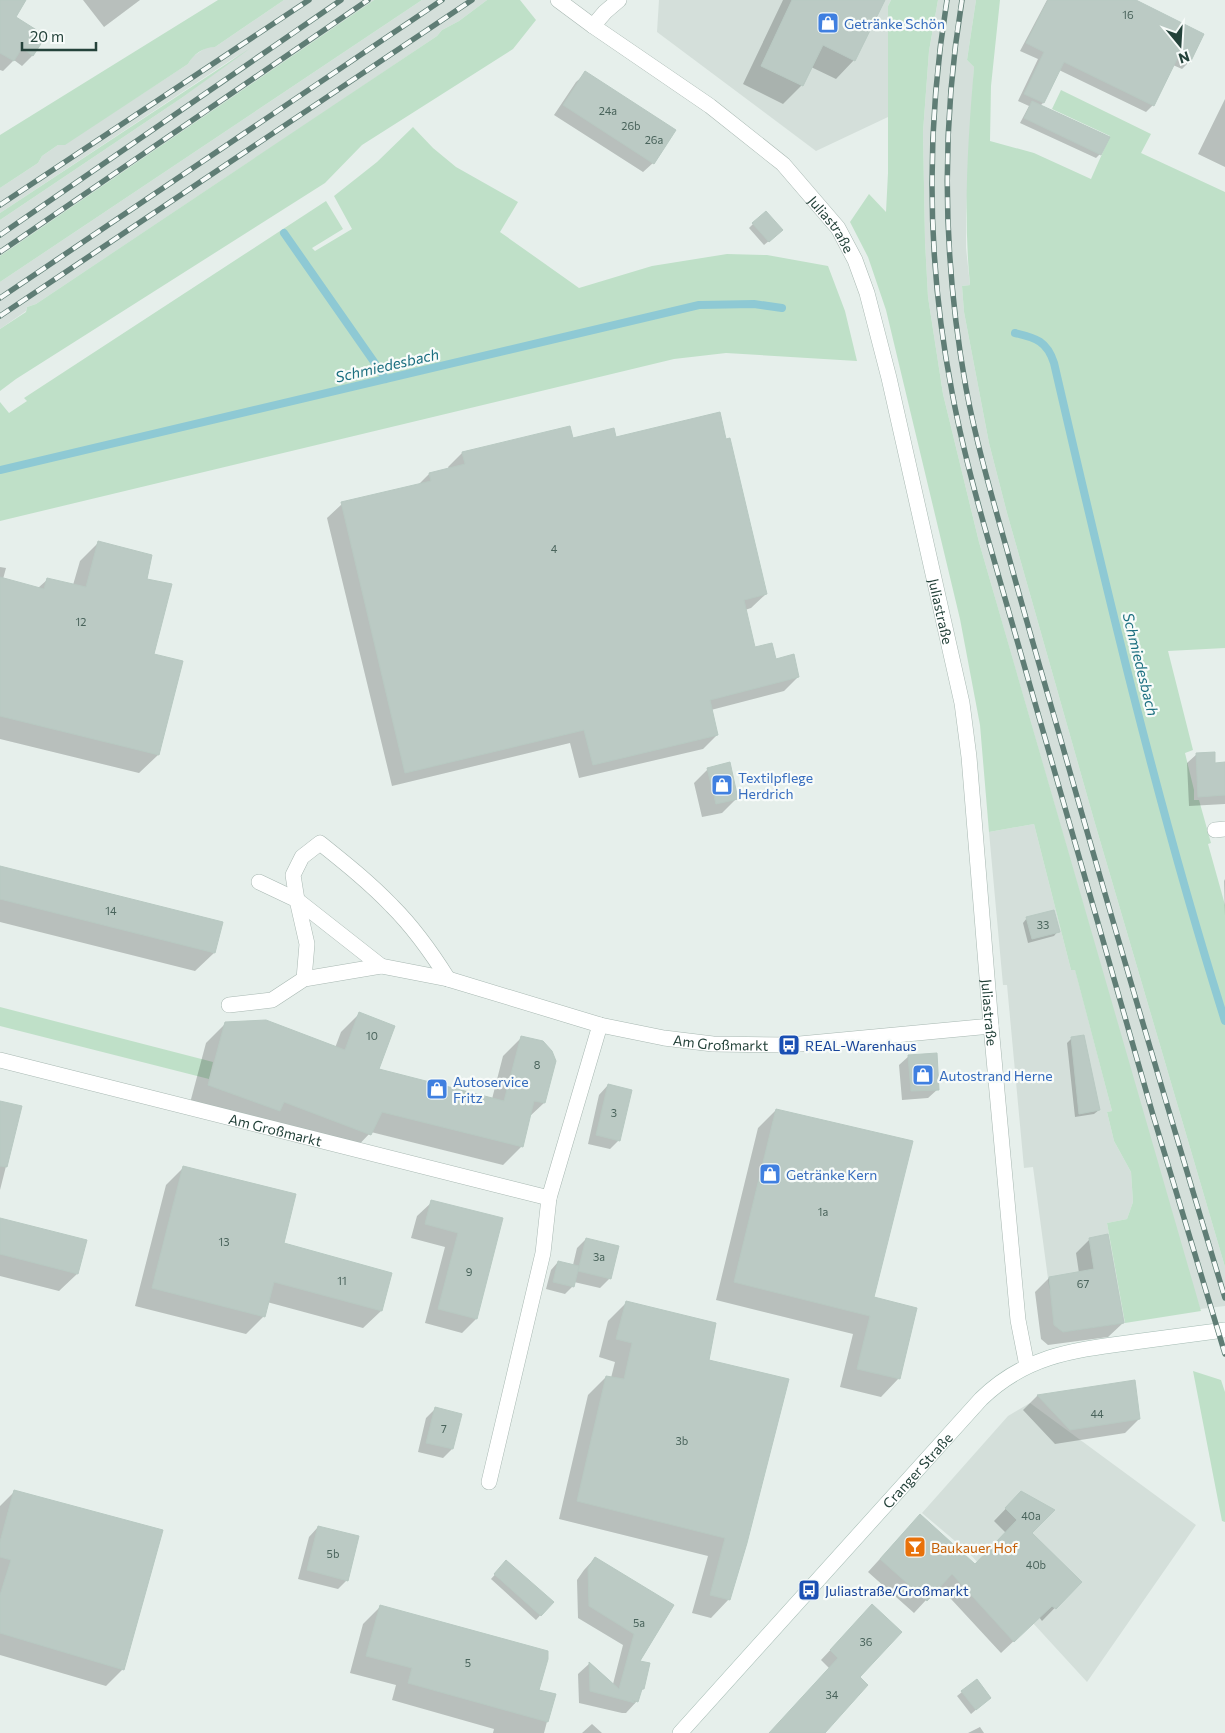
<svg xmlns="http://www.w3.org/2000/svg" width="1225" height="1733" font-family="Commissioner,sans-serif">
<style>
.built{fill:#d4dfda}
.green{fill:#bfe0c8}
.shadow{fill:#0003}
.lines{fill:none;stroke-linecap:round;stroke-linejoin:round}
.stream{stroke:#8ec9d4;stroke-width:8}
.building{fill:#bbcac4;stroke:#b8c9c2}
.street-casing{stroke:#a8b8b2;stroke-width:16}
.secondary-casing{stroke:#a4bbb3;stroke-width:16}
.street{stroke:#fff;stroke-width:15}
.secondary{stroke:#fff;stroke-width:15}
.rail-casing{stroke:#5f7d75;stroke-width:5.5}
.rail{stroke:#f7fbf9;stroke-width:4;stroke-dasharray:11;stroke-linecap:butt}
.labels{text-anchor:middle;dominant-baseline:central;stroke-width:4.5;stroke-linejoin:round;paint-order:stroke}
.number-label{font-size:11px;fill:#4a645c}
.shop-label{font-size:14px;fill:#366cbe;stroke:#f7fbf9;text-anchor:start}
.street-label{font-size:14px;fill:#24423a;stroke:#f7fbf9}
.transit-label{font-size:14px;fill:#164399;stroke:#f7fbf9;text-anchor:start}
.food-label{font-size:14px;fill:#c56008;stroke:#f7fbf9;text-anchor:start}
.water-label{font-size:15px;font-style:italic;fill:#1c6f80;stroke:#f7fbf9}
</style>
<rect width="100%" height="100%" fill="#e6efeb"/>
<path class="built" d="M284,0H374L0,256V220L183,97L240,54L0,213V188L38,163L42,156L58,145L65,144L188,64L192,57L207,47H215Z
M422,0H487L459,21L442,30L437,36L339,102L36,304L27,307L26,311L0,329V282Z
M659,0H891L888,6V117L816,151L657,32Z
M938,0H976L967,60L974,67L966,215V248L970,285L962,286L964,312L989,443L1007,513L1094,820L1225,1267V1306L1200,1309L1191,1280L979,542L943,394L928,297L925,241L923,132L929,51Z
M1034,824L1071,970L1075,969L1112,1111L1107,1112L1114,1141L1131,1172L1133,1202L1127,1219L1107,1223L1125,1323L1064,1332L1049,1286L1033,1167L1024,1168L1007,985H1003L989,832Z
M1030,1403L1196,1525L1087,1682L968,1552L922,1513L1008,1416Z"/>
<path class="green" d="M218,0H284L215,47C204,47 193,54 188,64L65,145H58L42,156L38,163L0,188V135Z
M374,0H422L0,282V256Z
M487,0H520L536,20L513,49L362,145L325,183L16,379L0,391V329L26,312L27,307L36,304L437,36L442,30L459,21Z
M891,0H938L929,51L923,132L925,241L928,297L943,394L979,542L1201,1311L1125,1323L1107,1223L1127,1219L1133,1202L1131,1172L1114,1141L1107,1112L1112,1111L1075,970H1071L1034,824L989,832L980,725L960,619L886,310L868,257L850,222L869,194L886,212L888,173V6Z
M976,0H1000L991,86L990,141L1034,153L1091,179L1110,136L1052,109L1061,90L1151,134L1141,153L1225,192V648L1168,651L1193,750L1185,753L1194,790V800H1199L1211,843L1208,844L1225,905V1267L1094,820L1007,513L989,443L964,312L962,286L970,285C963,212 968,139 974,67L967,60Z
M252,47L183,97L0,220V213Z
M413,127L433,148L456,167L518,202L500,232L579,288L652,266L727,254L767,255L828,266L845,311L857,361L726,353L674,359L0,521V402L9,413L27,401L24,398L326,201L343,229L312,248L315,251L352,229L334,196L377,162Z
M0,1007L213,1062L209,1079L0,1026Z
M1193,1371L1221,1380L1225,1392V1522L1222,1521Z"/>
<path class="shadow" d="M0,0H25L14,18L44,37L32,56L22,66L14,60L3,71L0,70Z
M83,0H140L104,27Z
M783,0H883L854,60L836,79L811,67L802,85L783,104L743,84Z
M1047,0H1133L1189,62L1182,69L1173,65L1153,105L1146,112L1059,70L1043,103L1040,106L1100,154L1096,158L1020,123L1029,106L1018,101L1038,59L1020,51Z
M586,73L674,130L653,163L643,172L554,115L576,82Z
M1225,99V167L1198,154Z
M753,224L777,234L764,245L749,228Z
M615,438L766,594L751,608L745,610L754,649L775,660L798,677L784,691L711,710L717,735L703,749L579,778L570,743L392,786L327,518L342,504L418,485L429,474L449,469L448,467L462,453L572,440Z
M98,543L146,580L153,655L158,755L139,773L0,739V567L6,568L3,579L38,588L48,579L73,585L80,561Z
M1197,754L1214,764L1225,763V804L1189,806L1187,763Z
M708,769L737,798L722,813L702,817L694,783Z
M0,867L214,953L195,971L0,922Z
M1225,879V916L1224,881Z
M1027,918L1058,931L1054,936L1028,943L1023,923Z
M359,1014L377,1070L492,1099L503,1056L522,1037L544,1103L529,1117L522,1146L503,1165L371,1132L351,1153L190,1103L206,1043L225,1024L335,1048L341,1032Z
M1072,1038L1099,1110L1094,1114L1075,1117L1067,1043Z
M909,1056L938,1089L928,1098L902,1100L899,1065Z
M608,1085L619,1140L610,1149L588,1144L599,1095Z
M0,1102L21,1107L0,1190Z
M776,1110L873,1298L899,1378L881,1397L840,1387L853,1334L716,1300L758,1128Z
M184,1167L282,1244L381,1311L363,1328L267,1302L264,1316L246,1334L135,1306L166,1185Z
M432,1202L502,1219L476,1319L462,1333L425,1323L445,1247L411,1238L417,1216Z
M0,1219L77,1274L59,1291L0,1276Z
M586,1239L610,1278L600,1288L574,1282L573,1286L565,1294L546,1289L551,1270L558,1262L573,1265L577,1248Z
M1090,1239L1123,1323L1108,1337L1048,1345L1041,1339L1035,1292L1049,1278L1079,1273L1076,1253Z
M627,1302L707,1361L787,1379L729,1599L711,1618L692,1613L708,1556L559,1519L588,1395L606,1377L611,1378L615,1362L599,1357L608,1321Z
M1134,1382L1139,1419L1125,1433L1055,1444L1023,1410L1037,1396Z
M435,1409L452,1449L443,1458L418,1452L426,1418Z
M14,1492L123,1669L106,1686L0,1655V1506Z
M1021,1493L1030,1534L1080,1582L1042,1621L1039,1617L1001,1653L939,1586L914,1613L868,1572L908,1528L975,1565L1006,1533L994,1521Z
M318,1527L347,1580L338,1589L298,1579L309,1537Z
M595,1558L672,1605L638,1661L643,1689L640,1692L637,1701L626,1713H622L579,1703L578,1674L590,1663L613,1684L623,1645L578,1618L577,1580L584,1570Z
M507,1561L552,1602L536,1620L491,1579Z
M381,1606L538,1690L554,1695L544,1733H493L494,1729L392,1700L396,1685L350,1673L363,1624Z
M863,1615L858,1677L823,1733H770L829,1668L821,1660Z
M962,1692L985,1702L971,1714L957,1696Z
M592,1724L602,1733H582Z
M980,1727L984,1733H968Z"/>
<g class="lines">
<path class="stream" d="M284,233L386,379
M1015,333C1036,338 1047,341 1054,363C1105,584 1157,805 1225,1021
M0,470L699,305L754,304L782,308"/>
</g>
<path class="building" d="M0,0H26L16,17L46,36L33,56L22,48L14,61L0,53Z
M792,0H885L855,61L823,45L803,86L761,66Z
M1048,0H1136L1204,34L1190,63L1178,57L1154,106L1064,62L1044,103L1024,94L1044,52L1026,43Z
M585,71L676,130L654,164L563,105Z
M1032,101L1110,137L1101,155L1024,118Z
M766,211L783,230L769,242L752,223Z
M720,412L726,439L730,438L767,594L744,600L755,647L772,643L776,659L794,654L799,677L710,700L718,735L593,765L584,730L405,773L341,502L431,481L429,473L465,464L462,452L570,426L573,438L614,428L616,437Z
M98,541L152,555L147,579L172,584L154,654L183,661L159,755L0,716V577L44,589L47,578L86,587Z
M1215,752V763L1225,762V795L1198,797L1196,753Z
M730,762L738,799L716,804L707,768Z
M0,866L223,922L215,953L0,899Z
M1054,910L1060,932L1032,939L1026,917Z
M359,1012L395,1026L379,1069L504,1101L521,1036L543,1041L552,1051L556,1061L545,1103L534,1101L523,1147L382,1112L371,1135L284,1102L280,1111L208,1085L225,1022L266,1020L345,1050Z
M1084,1035L1100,1110L1079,1114L1071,1037Z
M937,1053L939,1090L911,1091L908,1055Z
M608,1084L632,1090L620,1141L596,1135Z
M0,1101L22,1106L7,1167L0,1166Z
M776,1109L913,1141L874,1297L917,1308L900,1379L857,1369L870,1316L734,1282Z
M183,1166L296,1194L284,1243L392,1273L382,1311L274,1282L265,1317L152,1288Z
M431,1200L503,1218L477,1319L438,1309L458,1233L425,1224Z
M0,1218L87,1240L78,1274L0,1254Z
M1108,1234L1124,1323L1063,1332L1054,1325L1049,1277L1094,1269L1089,1238Z
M586,1238L619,1246L611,1279L578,1271Z
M558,1261L579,1266L574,1287L553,1282Z
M626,1301L716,1323L709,1360L789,1379L747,1543L730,1600L710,1595L725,1538L577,1501L606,1376L624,1379L632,1343L616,1339Z
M1135,1380L1140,1419L1070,1430L1037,1395Z
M435,1407L462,1414L453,1449L426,1443Z
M14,1490L163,1530L124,1670L0,1633V1595L11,1560L0,1557V1542Z
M1021,1491L1055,1510L1032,1533L1082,1582L1056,1609L1052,1606L1014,1642L952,1574L927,1601L880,1559L920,1514L975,1564L1017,1520L1005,1508Z
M318,1526L359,1536L348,1581L307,1570Z
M595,1557L674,1605L640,1661L650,1663L644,1689H642L638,1702L632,1700L635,1703L590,1691L589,1662L619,1689L634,1634L589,1606L588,1568Z
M506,1560L554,1602L541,1616L494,1574Z
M872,1604L902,1632L860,1677L868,1685L825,1733H769L838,1658L830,1650Z
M380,1605L548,1651V1659L539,1690L556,1694L548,1722L408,1683L412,1668L366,1656Z
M977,1679L991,1698L976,1710L961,1691Z"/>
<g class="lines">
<g class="street-casing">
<g id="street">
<path id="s1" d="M558,0L593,26L710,106L783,164L838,228L855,260L867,293L889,378L962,703L969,757L991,1026L1018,1320L1027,1366"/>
<path d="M593,26L605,12L619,0"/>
<path d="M1215,830L1225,829"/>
<path d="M259,882L297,900L381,966"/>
<path d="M304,979L307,944L297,900L293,875L302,857L320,843C345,863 370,883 392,906C412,926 433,955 448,979"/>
<path id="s2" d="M229,1005L272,1000L304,979L381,966L448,979L600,1025L664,1038L713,1044L789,1045L991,1026"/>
<path id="s3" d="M0,1060L549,1198"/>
<path d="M489,1482L543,1253L549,1198L600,1025"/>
</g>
</g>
<g class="secondary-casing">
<g id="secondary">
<path id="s4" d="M680,1733L981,1399C1026,1355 1075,1350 1134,1342C1165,1338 1195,1334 1225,1330"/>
</g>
</g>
<use href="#street" class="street"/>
<use href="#secondary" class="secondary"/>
<g class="rail-casing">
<path id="rail" d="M947,0C926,129 927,263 952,392C961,441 974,490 988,539L1153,1115L1225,1354
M962,0C941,128 943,260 966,388C976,442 992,497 1007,550C1025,617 1045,684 1064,751C1116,934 1170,1116 1225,1298
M0,205L309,0
M0,235L341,0
M0,252L368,0
M0,298L442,0
M0,316L472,0"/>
</g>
<use href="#rail" class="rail"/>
</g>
<defs>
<g id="shop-square" transform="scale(1.125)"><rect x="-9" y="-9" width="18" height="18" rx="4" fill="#3f7fe0" stroke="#f7fbf9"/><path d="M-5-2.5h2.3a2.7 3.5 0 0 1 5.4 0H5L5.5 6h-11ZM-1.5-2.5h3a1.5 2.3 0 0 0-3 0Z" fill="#fff"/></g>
<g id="bus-square" transform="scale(1.125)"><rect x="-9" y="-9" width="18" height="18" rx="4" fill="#1a4fb4" stroke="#f7fbf9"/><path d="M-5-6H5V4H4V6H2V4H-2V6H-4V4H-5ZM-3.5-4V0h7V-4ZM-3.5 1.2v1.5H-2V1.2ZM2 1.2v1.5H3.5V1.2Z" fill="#fff"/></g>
<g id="bar-square" transform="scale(1.125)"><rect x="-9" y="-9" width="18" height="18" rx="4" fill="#e8710a" stroke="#f7fbf9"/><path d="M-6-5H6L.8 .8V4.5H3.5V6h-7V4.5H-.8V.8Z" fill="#fff"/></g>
</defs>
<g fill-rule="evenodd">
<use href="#shop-square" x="828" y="23"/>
<use href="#shop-square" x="722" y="785"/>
<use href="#bus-square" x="789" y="1045"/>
<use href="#shop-square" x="923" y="1075"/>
<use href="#shop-square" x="437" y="1089"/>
<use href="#shop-square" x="770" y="1174"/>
<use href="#bar-square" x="915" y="1547"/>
<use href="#bus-square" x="809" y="1590"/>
</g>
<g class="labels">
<g class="number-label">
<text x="1128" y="14">16</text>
<text x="608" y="110">24a</text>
<text x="631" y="125">26b</text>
<text x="654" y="139">26a</text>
<text x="554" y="548">4</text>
<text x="81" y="621">12</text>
<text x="111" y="910">14</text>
<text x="1043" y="924">33</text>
<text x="372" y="1035">10</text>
<text x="537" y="1064">8</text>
<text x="614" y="1112">3</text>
<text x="823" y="1211">1a</text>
<text x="224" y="1241">13</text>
<text x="599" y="1256">3a</text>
<text x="469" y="1271">9</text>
<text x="342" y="1280">11</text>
<text x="1083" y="1283">67</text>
<text x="1097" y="1413">44</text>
<text x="444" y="1428">7</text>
<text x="682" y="1440">3b</text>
<text x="1031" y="1515">40a</text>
<text x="333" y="1553">5b</text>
<text x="1036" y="1564">40b</text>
<text x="639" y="1622">5a</text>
<text x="866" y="1641">36</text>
<text x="468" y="1662">5</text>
<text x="832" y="1694">34</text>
</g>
<g class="shop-label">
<text x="844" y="23">Getränke Schön</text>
<text x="738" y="777">Textilpflege<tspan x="738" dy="16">Herdrich</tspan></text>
<text x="939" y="1075">Autostrand Herne</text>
<text x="453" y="1081">Autoservice<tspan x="453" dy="16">Fritz</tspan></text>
<text x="786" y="1174">Getränke Kern</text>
</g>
<g class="street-label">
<text stroke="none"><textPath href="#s1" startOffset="356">Juliastraße</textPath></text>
<text stroke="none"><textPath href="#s1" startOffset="761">Juliastraße</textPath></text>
<text stroke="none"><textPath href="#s1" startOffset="1166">Juliastraße</textPath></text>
<text stroke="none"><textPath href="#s2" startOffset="509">Am Großmarkt</textPath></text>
<text stroke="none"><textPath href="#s3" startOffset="284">Am Großmarkt</textPath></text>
<text stroke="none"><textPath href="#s4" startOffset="354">Cranger Straße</textPath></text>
</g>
<g class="transit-label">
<text x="805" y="1045">REAL-Warenhaus</text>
<text x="825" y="1590">Juliastraße/Großmarkt</text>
</g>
<g class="food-label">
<text x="931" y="1547">Baukauer Hof</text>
</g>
<g class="water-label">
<text transform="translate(387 365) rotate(-13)">Schmiedesbach</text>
<text transform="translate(1141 664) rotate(76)">Schmiedesbach</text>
</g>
</g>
<g transform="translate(1180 45) rotate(162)" stroke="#f7fbf9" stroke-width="4" paint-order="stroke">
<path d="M0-4L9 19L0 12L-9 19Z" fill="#24423a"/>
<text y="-8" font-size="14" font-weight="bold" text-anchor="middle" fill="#24423a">N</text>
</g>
<path d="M22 42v8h74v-8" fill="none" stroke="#24423a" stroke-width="2.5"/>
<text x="30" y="42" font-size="15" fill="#24423a" stroke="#f7fbf9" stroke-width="4" paint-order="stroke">20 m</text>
</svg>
